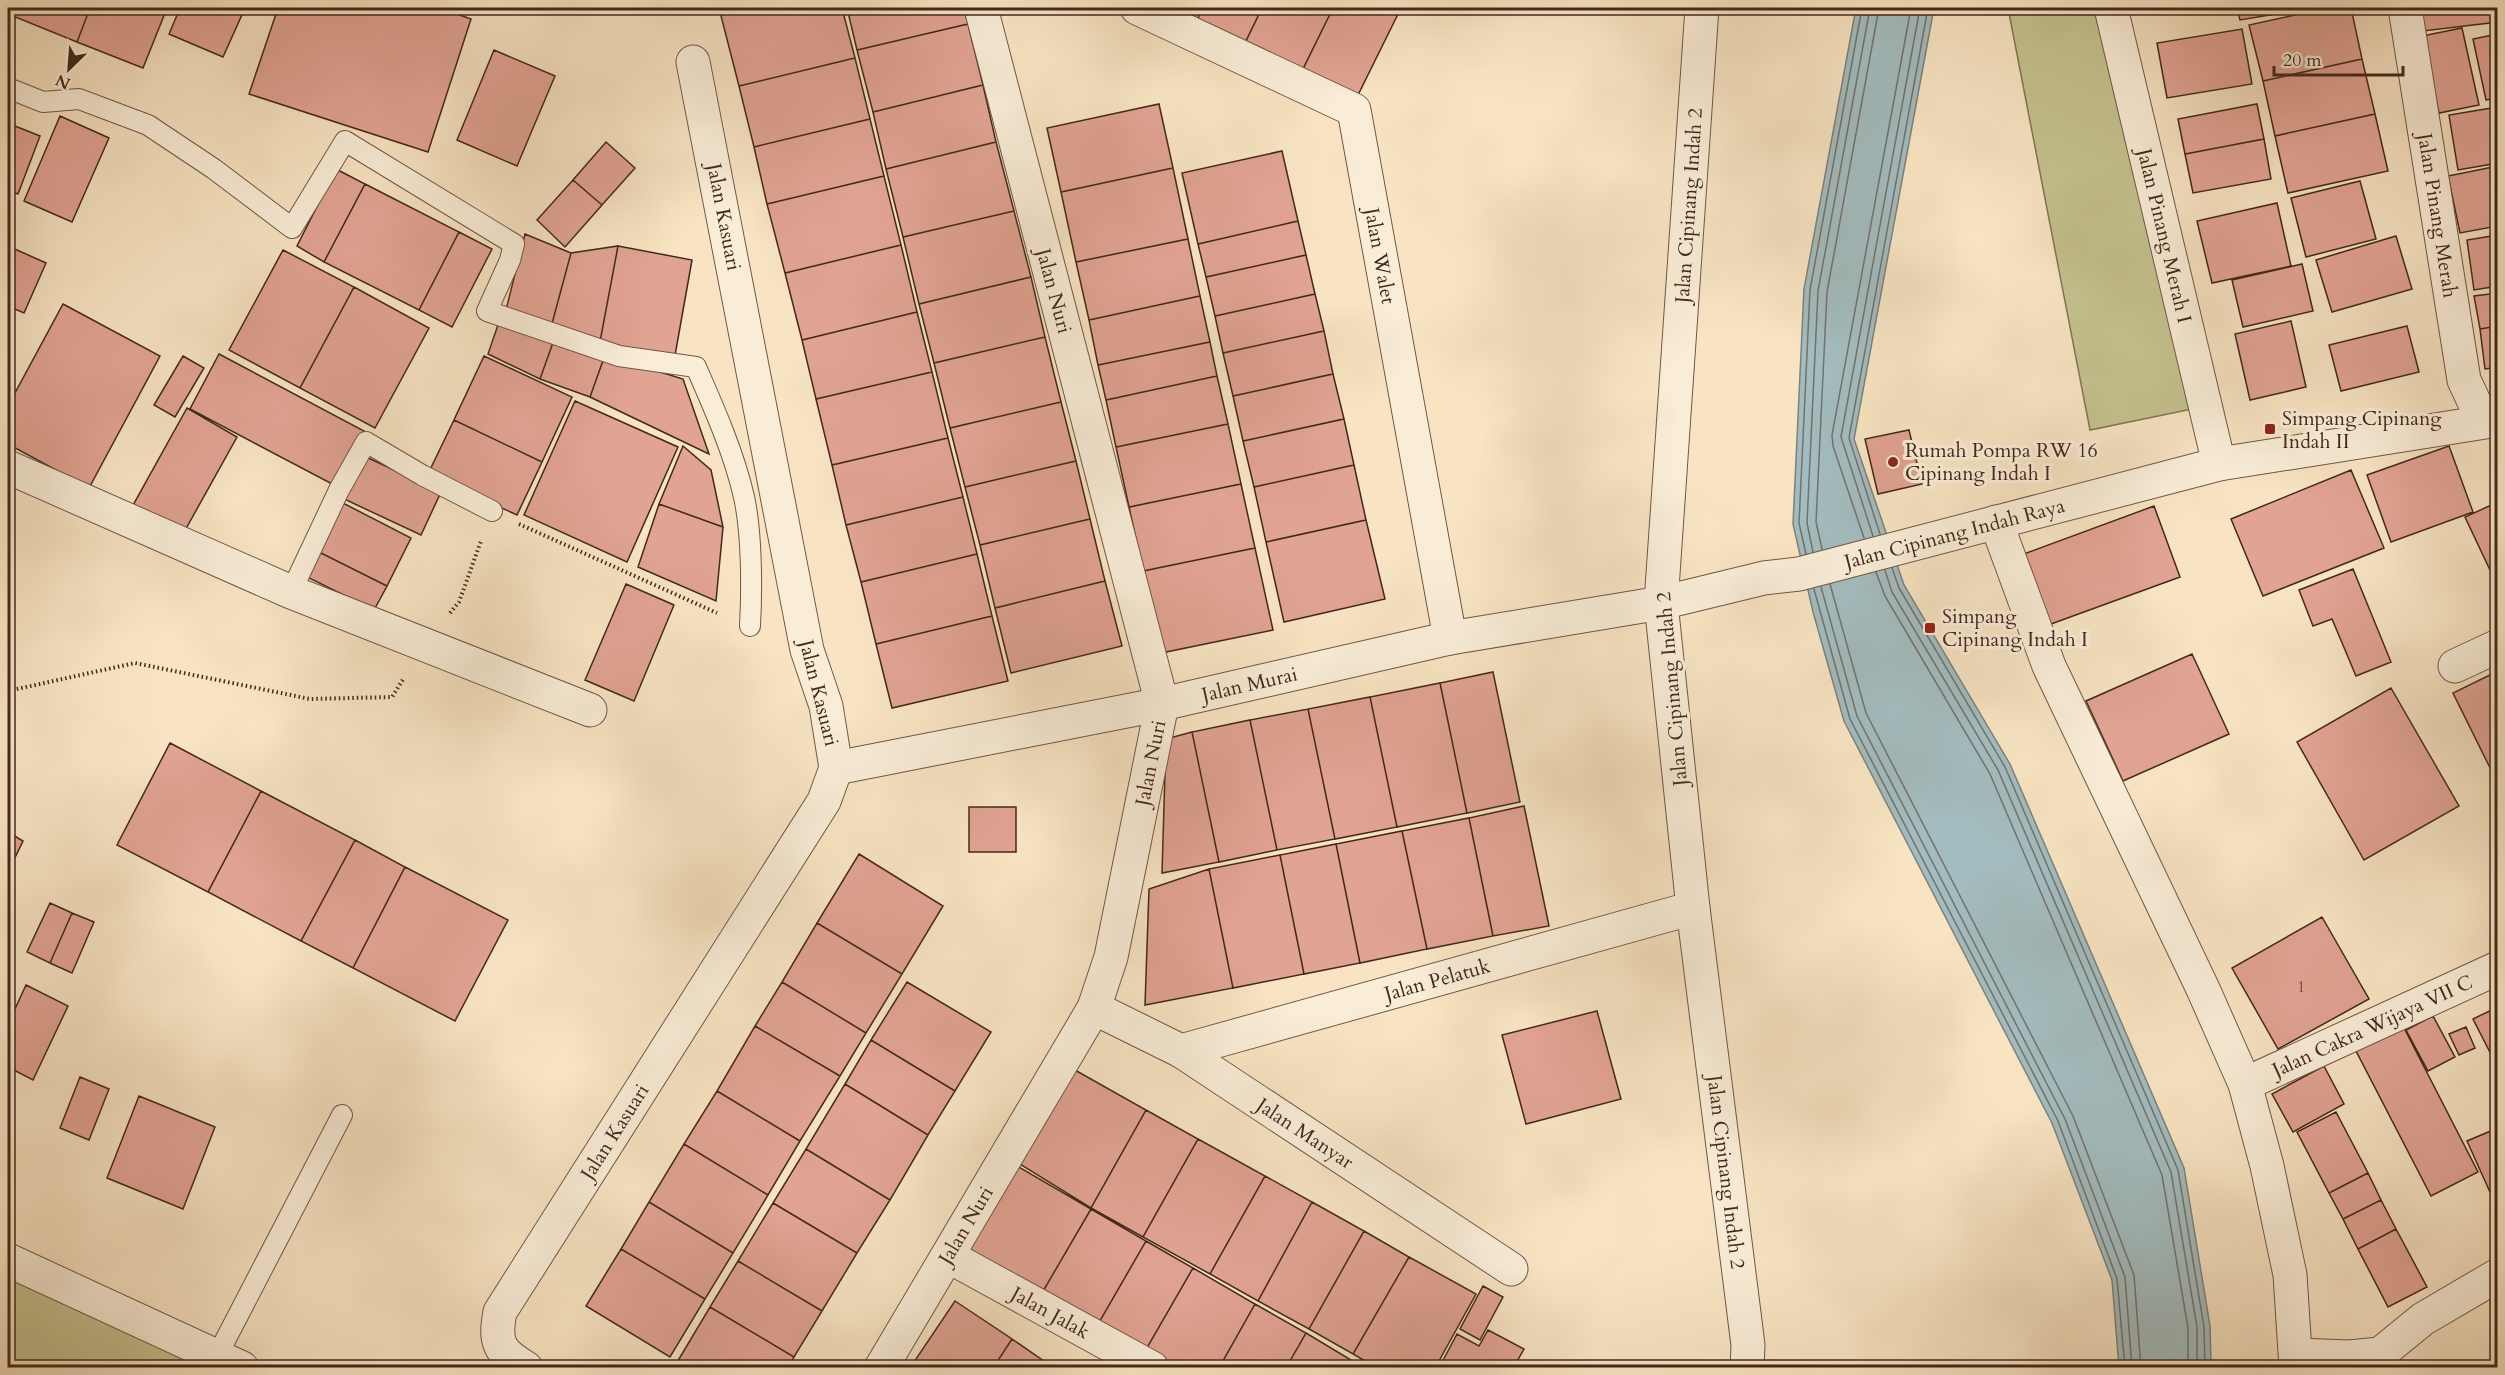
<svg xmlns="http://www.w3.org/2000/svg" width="2505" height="1375" font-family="Cardo,serif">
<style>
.green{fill:#c4c28f;stroke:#847556;stroke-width:1.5}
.water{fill:#a3bcbf;stroke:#7d817e;stroke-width:1.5}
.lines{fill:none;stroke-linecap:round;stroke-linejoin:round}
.shore{stroke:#73726e;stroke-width:1.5}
.building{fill:#e1a393;stroke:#43281c;stroke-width:1.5}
.service-casing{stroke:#705746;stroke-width:22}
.minor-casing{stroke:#705746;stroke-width:35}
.tertiary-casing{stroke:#705746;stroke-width:35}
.path{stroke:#43281c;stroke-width:4;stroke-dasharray:1.5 3;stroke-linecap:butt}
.service{stroke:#faedd8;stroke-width:20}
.minor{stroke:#faedd8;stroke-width:33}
.tertiary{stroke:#faedd8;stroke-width:33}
.poi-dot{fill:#8f2418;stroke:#faedd8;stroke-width:2}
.labels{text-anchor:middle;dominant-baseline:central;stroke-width:6;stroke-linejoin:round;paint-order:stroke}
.number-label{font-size:16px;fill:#6a473a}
.street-label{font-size:20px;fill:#43281c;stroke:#faedd8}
.poi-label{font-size:20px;fill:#43281c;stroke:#faedd8;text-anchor:start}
</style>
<rect width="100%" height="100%" fill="#f8e4c3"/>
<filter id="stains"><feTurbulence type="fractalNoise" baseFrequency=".00333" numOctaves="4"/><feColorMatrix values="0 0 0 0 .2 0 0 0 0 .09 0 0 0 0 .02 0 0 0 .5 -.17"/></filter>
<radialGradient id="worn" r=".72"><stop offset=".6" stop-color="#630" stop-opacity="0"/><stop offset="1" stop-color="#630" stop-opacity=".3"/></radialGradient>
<path class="green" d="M2008,8H2111L2207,406L2090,430Z
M8,1260L242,1368H8Z"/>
<path class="water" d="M1856,8H1934L1854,439L1904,585L2010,764L2184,1168L2210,1326L2211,1367H2119L2112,1280L2052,1123L1844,721L1813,612L1793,524L1804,289Z"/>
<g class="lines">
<path class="shore" d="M1880,534L1849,438L1928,8
M1873,536L1841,437L1920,8
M1864,538L1833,446L1832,435L1911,8
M1822,549L1816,522L1827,292L1879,8
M1813,552L1807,523L1818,291L1870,8
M1806,554L1799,523L1810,290L1862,8
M1892,568L1899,588L2005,767L2178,1170L2204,1327L2205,1368
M1885,570L1892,592L1998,770L2171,1172L2197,1327V1368
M1876,572L1885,596L1990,774L2162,1175L2188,1328V1368
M1830,584L1866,713L2073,1116L2134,1275L2141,1368
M1821,587L1857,716L2065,1119L2125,1277L2132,1368
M1814,589L1850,719L2058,1121L2117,1279L2125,1368"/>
</g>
<path class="building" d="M8,8H90L77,42L8,14Z
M90,8H167L143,68L77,42Z
M180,8H245L223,57L169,34Z
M278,8H440L471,19L428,152L249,94Z
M719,8H842L855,58L739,86Z
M847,8H964L968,24L857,50Z
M1172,8H1203L1197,20Z
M1203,8H1262L1245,43L1197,20Z
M1262,8H1333L1302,71L1245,43Z
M1333,8H1401L1357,97L1302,71Z
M2237,8H2311L2240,20Z
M2327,8H2351L2362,59L2263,81L2249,25Z
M2420,8H2498V22L2423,31Z
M968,24L983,85L873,112L857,50Z
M2462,28L2479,105L2439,113L2422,36Z
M2242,29L2252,84L2167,98L2157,43Z
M2498,34V98L2486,100L2473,39Z
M494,50L555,76L517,166L457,140Z
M855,58L870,119L754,147L739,86Z
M2362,59L2375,114L2275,136L2263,81Z
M983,85L996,142L886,169L873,112Z
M1159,104L1173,168L1061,192L1047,128Z
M2257,104L2264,139L2185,154L2178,119Z
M2498,107V163L2458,170L2449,115Z
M2375,114L2388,171L2288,193L2275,136Z
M60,116L109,138L72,222L24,201Z
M870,119L884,176L767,204L754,147Z
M10,124L40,136L18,194L8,190V130Z
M2264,139L2271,179L2193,193L2185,154Z
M606,142L635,168L602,205L573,180Z
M996,142L1014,211L903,237L886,169Z
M1282,151L1298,221L1198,244L1182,173Z
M2498,166V226L2460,233L2448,176Z
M1173,168L1188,239L1076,262L1061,192Z
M336,169L365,184L324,262L297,246Z
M884,176L901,245L785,273L767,204Z
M573,180L602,205L565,247L537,220Z
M2360,181L2376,239L2306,257L2291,198Z
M365,184L459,232L419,310L324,262Z
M2277,203L2291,266L2212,283L2197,221Z
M1014,211L1031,277L919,304L903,237Z
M1298,221L1306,255L1206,277L1198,244Z
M459,232L492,249L452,327L419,310Z
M525,234L571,253L550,331L505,314Z
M2498,235V286L2474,290L2467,240Z
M2396,236L2412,289L2332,312L2316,260Z
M1188,239L1200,296L1089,320L1076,262Z
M901,245L917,312L802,340L785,273Z
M8,246L46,263L24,313L8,306Z
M618,246L599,347L550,331L571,253Z
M618,246L692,260L674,361L599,347Z
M283,250L354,287L300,388L229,350Z
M1306,255L1315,294L1215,316L1206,277Z
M2302,264L2313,311L2243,327L2232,280Z
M1031,277L1045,337L934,363L919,304Z
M354,287L429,328L375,428L300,388Z
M2498,293V326L2480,329L2474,296Z
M1315,294L1324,331L1223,353L1215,316Z
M1200,296L1210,342L1098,365L1089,320Z
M63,304L160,356L89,488L8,444V406Z
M917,312L932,372L816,399L802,340Z
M500,319L555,337L540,379L488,354Z
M2291,321L2306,387L2250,400L2235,334Z
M2407,326L2419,372L2341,391L2329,345Z
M2498,326V367L2485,369L2480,329Z
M1324,331L1333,374L1233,396L1223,353Z
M555,337L605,355L590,397L540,379Z
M1045,337L1061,402L950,428L934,363Z
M1210,342L1217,376L1106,400L1098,365Z
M219,354L364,431L334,485L190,409Z
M605,355L683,379L709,454L590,397Z
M183,356L204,368L175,417L154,405Z
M484,356L572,397L542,462L454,420Z
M932,372L948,438L832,465L816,399Z
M1333,374L1344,419L1243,441L1233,396Z
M1217,376L1228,424L1116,447L1106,400Z
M575,401L678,447L627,562L524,515Z
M1061,402L1076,461L965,487L950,428Z
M187,408L237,437L178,543L127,516Z
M1344,419L1354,465L1254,487L1243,441Z
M454,420L542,462L517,515L428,474Z
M1228,424L1241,484L1129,507L1116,447Z
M1909,430L1922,484L1878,494L1865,439Z
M948,438L963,497L846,525L832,465Z
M683,446L711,470L723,527L659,504Z
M2449,446L2473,512L2391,542L2367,475Z
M362,455L441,492L421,535L342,498Z
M1076,461L1090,519L980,545L965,487Z
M1354,465L1366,520L1266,542L1254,487Z
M2351,470L2384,548L2263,596L2231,519Z
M1241,484L1255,548L1143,571L1129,507Z
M963,497L977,554L861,582L846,525Z
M339,501L411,538L387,586L315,550Z
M2498,502V587L2465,517Z
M659,504L723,527L716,601L638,567Z
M2154,506L2180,577L2040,628L2013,558Z
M1090,519L1105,581L995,608L980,545Z
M1366,520L1385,599L1284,622L1266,542Z
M1255,548L1273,630L1161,653L1143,571Z
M315,550L387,586L374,610L303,575Z
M977,554L992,616L876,644L861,582Z
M2353,569L2391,662L2356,676L2332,619L2313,626L2299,590Z
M1105,581L1122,646L1011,673L995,608Z
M626,584L674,605L634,701L585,680Z
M992,616L1008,681L892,708L876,644Z
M2192,654L2229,734L2123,781L2086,701Z
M2498,671V784L2453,693Z
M1493,672L1520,802L1467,813L1440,683Z
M1440,683L1467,813L1397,827L1370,697Z
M2391,688L2459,806L2364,860L2297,742Z
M1370,697L1397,827L1335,839L1308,709Z
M1308,709L1335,839L1277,850L1250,720Z
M1250,720L1277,850L1219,862L1192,732Z
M1192,732L1219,862L1162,873L1166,739Z
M170,743L261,791L208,892L117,845Z
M261,791L355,840L301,941L208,892Z
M1524,806L1549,926L1493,936L1469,818Z
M969,807H1016V852H969Z
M1469,818L1493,936L1427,949L1402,831Z
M1402,831L1427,949L1360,963L1336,844Z
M8,832L23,841L8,872Z
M355,840L405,867L353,968L301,941Z
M1336,844L1360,963L1304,974L1280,855Z
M859,854L943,906L902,974L817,923Z
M1280,855L1304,974L1233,988L1209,869Z
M405,867L508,920L455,1021L353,968Z
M1209,869L1233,988L1145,1005L1149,889Z
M50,903L72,913L50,963L27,952Z
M72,913L94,922L72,973L50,963Z
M2322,917L2369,999L2278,1049L2232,968Z
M817,923L902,974L866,1033L782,982Z
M782,982L866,1033L840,1076L755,1026Z
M907,982L991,1032L955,1091L871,1040Z
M26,985L68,1006L33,1080L8,1067V1024Z
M2498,1007V1068L2473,1019Z
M1597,1011L1621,1099L1526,1124L1502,1035Z
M2433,1016L2455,1057L2428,1071L2406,1030Z
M2402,1024L2478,1172L2431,1196L2355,1049Z
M755,1026L840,1076L800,1141L717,1091Z
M2466,1027L2475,1048L2459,1055L2449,1034Z
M871,1040L955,1091L928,1135L845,1084Z
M1066,1065L1146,1110L1091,1208L1015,1161Z
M2324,1066L2344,1104L2293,1132L2272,1094Z
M80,1077L109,1089L89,1140L60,1128Z
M845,1084L928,1135L890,1200L806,1149Z
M717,1091L800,1141L768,1195L684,1144Z
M139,1096L215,1127L183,1209L107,1178Z
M1146,1110L1198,1139L1143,1237L1091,1208Z
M2336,1112L2368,1173L2329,1193L2297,1132Z
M2498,1128V1210L2467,1141Z
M1198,1139L1265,1176L1210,1274L1143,1237Z
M684,1144L768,1195L733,1253L649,1202Z
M806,1149L890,1200L857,1253L773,1203Z
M1010,1162L1091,1209L1042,1293L961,1247Z
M2368,1173L2381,1200L2343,1219L2329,1193Z
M1265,1176L1312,1202L1258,1301L1210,1274Z
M2381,1200L2396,1229L2358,1249L2343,1219Z
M649,1202L733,1253L705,1299L621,1249Z
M1312,1202L1364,1231L1309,1329L1258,1301Z
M773,1203L857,1253L822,1311L738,1261Z
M1091,1209L1146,1241L1097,1326L1042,1293Z
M2396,1229L2427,1287L2388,1307L2358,1249Z
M1364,1231L1409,1257L1353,1354L1309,1329Z
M1146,1241L1193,1268L1144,1353L1097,1326Z
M621,1249L705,1299L670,1357L586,1306Z
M1409,1257L1476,1294L1435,1368H1377L1353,1354Z
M738,1261L822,1311L794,1357L710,1307Z
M1193,1268L1255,1304L1219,1368H1169L1144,1353Z
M1483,1286L1503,1297L1480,1340L1460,1329Z
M955,1301L1012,1339L993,1368H923L914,1362Z
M1255,1304L1306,1333L1286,1368H1219Z
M710,1307L794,1357L788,1368H680L676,1364Z
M1488,1330L1524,1349L1515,1365L1519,1368H1439L1457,1334L1479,1346Z
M1306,1333L1351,1360L1346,1368H1286Z
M1012,1339L1054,1368H993Z"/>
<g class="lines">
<g class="service-casing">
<path id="service" d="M8,88L43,102L79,99L148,125L214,169L292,228L345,141L514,244L510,260L487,311L619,356L696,367C714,408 734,453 744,497C752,533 752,590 750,626
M291,592L339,490L366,442L422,475L492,511
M217,1356L342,1115"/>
</g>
<g class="minor-casing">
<g id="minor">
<path id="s1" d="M1137,8L1354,110L1450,638"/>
<path id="s2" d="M2111,8L2219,464"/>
<path id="s3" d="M2405,8L2464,380L2483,421"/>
<path d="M8,467L291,592L590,710"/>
<path d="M1996,522L2049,666L2203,989L2245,1084L2267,1166L2290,1275L2296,1368"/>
<path d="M2455,666L2498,646"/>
<path id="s4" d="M836,768L1162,704L1450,638L1661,603L1702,8"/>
<path id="s5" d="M1094,1008L1181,1051L1511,1269"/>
<path id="s6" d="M1181,1051L1693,908"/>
<path id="s7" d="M2245,1084L2498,968"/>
<path id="s8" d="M948,1256L1152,1368"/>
<path d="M8,1260L242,1368"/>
<path d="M2296,1355L2349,1357L2380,1354L2423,1319L2498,1275"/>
<path id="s9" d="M526,1368C499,1352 494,1343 500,1312L824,801L836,768L826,706L807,650L693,62"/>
<path id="s10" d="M881,1368L1094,1008L1111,957L1162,704L981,8"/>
</g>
</g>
<g class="tertiary-casing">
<g id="tertiary">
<path id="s11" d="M1747,1368L1748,1345L1693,908L1661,603L1764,578L1799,574L2219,464L2498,420"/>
</g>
</g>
<path class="path" d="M519,524L717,613
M450,613L459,602L481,541
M8,691L135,663L310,699L392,697L404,678"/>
<use href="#service" class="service"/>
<use href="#minor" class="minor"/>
<use href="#tertiary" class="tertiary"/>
</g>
<g class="poi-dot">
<rect x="2264" y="423" width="12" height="12" rx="3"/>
<circle cx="1893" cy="462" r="6"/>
<rect x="1924" y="622" width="12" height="12" rx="3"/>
</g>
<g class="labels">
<g class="number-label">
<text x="2301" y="987">1</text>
</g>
<g class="street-label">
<text stroke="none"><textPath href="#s4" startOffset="1240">Jalan Cipinang Indah 2</textPath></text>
<text stroke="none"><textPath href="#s3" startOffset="210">Jalan Pinang Merah</textPath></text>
<text transform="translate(724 217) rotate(79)">Jalan Kasuari</text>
<text stroke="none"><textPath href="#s2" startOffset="234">Jalan Pinang Merah I</textPath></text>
<text stroke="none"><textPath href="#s1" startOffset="388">Jalan Walet</textPath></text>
<text transform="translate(1054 291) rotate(75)">Jalan Nuri</text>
<text stroke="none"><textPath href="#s11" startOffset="1072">Jalan Cipinang Indah Raya</textPath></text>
<text stroke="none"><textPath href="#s4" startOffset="422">Jalan Murai</textPath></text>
<text transform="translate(1672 689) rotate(-95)">Jalan Cipinang Indah 2</text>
<text transform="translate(819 693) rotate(76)">Jalan Kasuari</text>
<text stroke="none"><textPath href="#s10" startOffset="670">Jalan Nuri</textPath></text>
<text stroke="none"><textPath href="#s6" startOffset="266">Jalan Pelatuk</textPath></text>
<text stroke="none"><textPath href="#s7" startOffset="140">Jalan Cakra Wijaya VII C</textPath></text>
<text stroke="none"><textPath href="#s9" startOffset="282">Jalan Kasuari</textPath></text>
<text stroke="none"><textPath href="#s5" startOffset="246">Jalan Manyar</textPath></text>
<text transform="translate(1726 1172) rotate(83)">Jalan Cipinang Indah 2</text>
<text stroke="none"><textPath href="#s10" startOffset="166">Jalan Nuri</textPath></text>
<text stroke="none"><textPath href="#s8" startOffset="117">Jalan Jalak</textPath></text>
</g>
<g class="poi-label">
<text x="2282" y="418">Simpang Cipinang<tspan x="2282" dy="23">Indah II</tspan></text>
<text x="1905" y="450">Rumah Pompa RW 16<tspan x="1905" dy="23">Cipinang Indah I</tspan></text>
<text x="1942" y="616">Simpang<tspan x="1942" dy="23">Cipinang Indah I</tspan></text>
</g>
</g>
<rect width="2505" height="1375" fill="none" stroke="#f8e4c3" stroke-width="30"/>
<rect x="9" y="9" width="2487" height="1357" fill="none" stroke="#43281c" stroke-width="3"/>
<rect x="15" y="15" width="2475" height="1345" fill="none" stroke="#43281c" stroke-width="1.5"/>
<g transform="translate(69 69) rotate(205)" stroke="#faedd8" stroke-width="4.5" paint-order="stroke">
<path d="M0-4.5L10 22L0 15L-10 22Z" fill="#43281c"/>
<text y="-9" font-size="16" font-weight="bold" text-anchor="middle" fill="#43281c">N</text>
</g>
<path d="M2274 66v9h129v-9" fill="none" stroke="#43281c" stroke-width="3"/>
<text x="2283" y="66" font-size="18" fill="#43281c" stroke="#faedd8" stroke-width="4.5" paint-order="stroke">20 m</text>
<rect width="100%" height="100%" filter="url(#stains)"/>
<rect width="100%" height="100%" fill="url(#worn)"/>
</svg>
